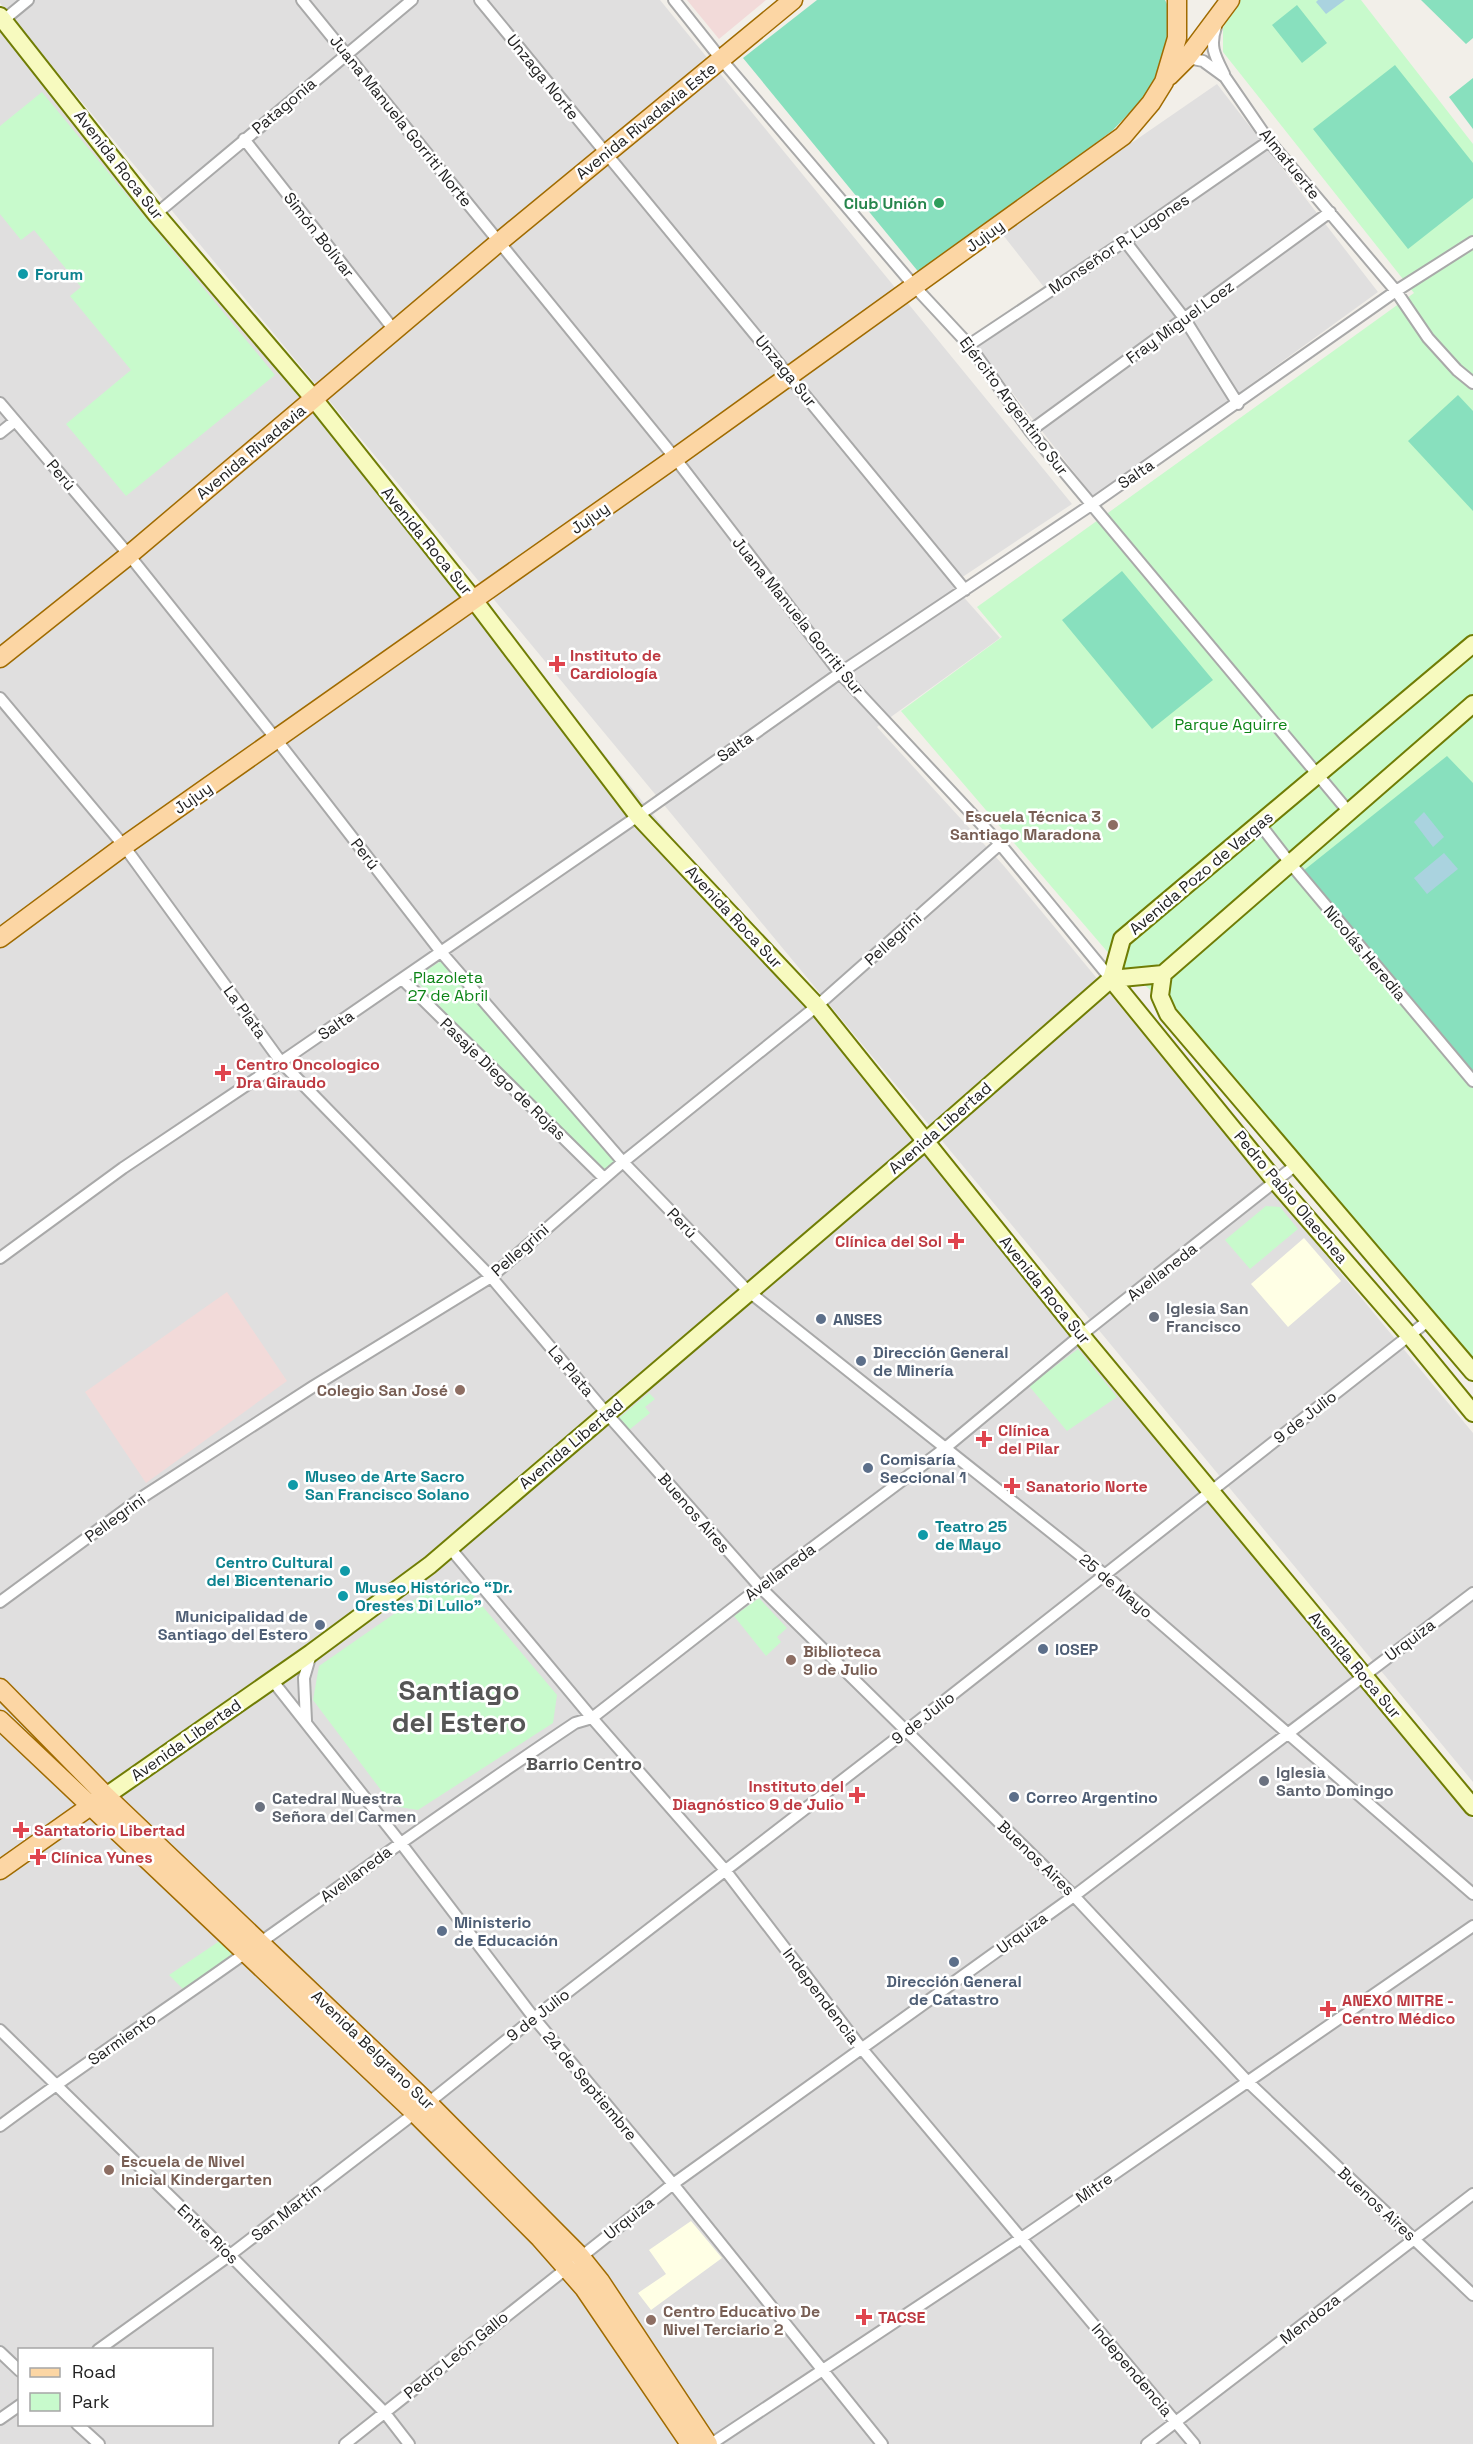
<svg xmlns="http://www.w3.org/2000/svg" width="1473" height="2444" font-family="'Space Grotesk',sans-serif">
<style>
.residential{fill:#e0dfdf;fill-rule:evenodd}
.commercial{fill:#f2dad9}
.education{fill:#ffffe5}
.park{fill:#c8facc}
.pitch{fill:#88e0be}
.water{fill:#aad3df}
.lines{fill:none;stroke-linecap:round;stroke-linejoin:round}
.street-casing{stroke:#a9a9a9;stroke-width:14}
.secondary-casing{stroke:#707d05;stroke-width:20}
.primary-casing{stroke:#a06b00;stroke-width:21}
.street{stroke:#fff;stroke-width:10}
.secondary{stroke:#f7fabf;stroke-width:16}
.primary{stroke:#fcd6a4;stroke-width:18}
.leisure-dot{fill:#2e9e5b;stroke:#fff;stroke-width:2}
.culture-dot{fill:#0f9aa8;stroke:#fff;stroke-width:2}
.health-dot{fill:#e0444e;stroke:#fff;stroke-width:2}
.education-dot{fill:#8d6e63;stroke:#fff;stroke-width:2}
.worship-dot{fill:#6b7280;stroke:#fff;stroke-width:2}
.service-dot{fill:#5c6f8a;stroke:#fff;stroke-width:2}
.labels{text-anchor:middle;dominant-baseline:central;stroke-width:5;stroke-linejoin:round;paint-order:stroke}
.street-label{font-size:16px;fill:#222;stroke:#fff}
.leisure-label{font-size:16px;font-weight:bold;fill:#27864d;stroke:#fff;text-anchor:end}
.culture-label{font-size:16px;font-weight:bold;fill:#0d838f;stroke:#fff;text-anchor:start}
.health-label{font-size:16px;font-weight:bold;fill:#be3a42;stroke:#fff;text-anchor:start}
.park-label{font-size:16px;fill:#0c8416;stroke:#fff}
.education-label{font-size:16px;font-weight:bold;fill:#785e54;stroke:#fff;text-anchor:start}
.worship-label{font-size:16px;font-weight:bold;fill:#5b616d;stroke:#fff;text-anchor:start}
.service-label{font-size:16px;font-weight:bold;fill:#4e5e75;stroke:#fff;text-anchor:start}
.neighbourhood-label{font-size:18px;font-weight:bold;fill:#555;stroke:#fff}
.town-label{font-size:28px;font-weight:bold;fill:#555;stroke:#fff}
</style>
<rect width="100%" height="100%" fill="#f2efe9"/>
<path class="residential" d="M0,0H660L1072,504L952,584L1000,638L877,727L1004,866L1473,1433V1782L0,3Z
M0,25L314,399L1473,1819V2444H0ZM20,2350H212V2424H20Z
M1217,84L1378,292L1094,498L976,346L1051,296L1003,235L1056,195Z"/>
<path class="commercial" d="M687,0H766L719,39Z
M227,1292L287,1381L146,1483L85,1392Z"/>
<path class="education" d="M1304,1238L1341,1281L1288,1327L1251,1284Z
M691,2221L722,2258L651,2310L638,2293L666,2274L649,2250Z"/>
<path class="park" d="M1238,0H1361L1473,144V1360L1153,992L1117,963L901,711L1002,637L977,607L1414,293L1223,52V28Z
M42,92L275,375L126,496L66,424L131,370L70,296L81,287L34,230L21,240L0,214V126Z
M449,956L619,1163L599,1178L414,978Z
M1266,1206L1280,1207L1298,1229L1250,1269L1225,1240Z
M1078,1349L1117,1397L1067,1431L1029,1386Z
M649,1393L655,1399L645,1407L650,1413L629,1430L619,1418Z
M440,1582H462L557,1695L553,1723L418,1810L393,1806L313,1700L319,1666Z
M759,1598L787,1628L777,1637L781,1642L766,1656L734,1616Z
M221,1940L238,1956L187,1993L169,1975Z"/>
<path class="pitch" d="M817,0H1165L1167,4L1169,44L1152,89L1113,130L921,275L743,58Z
M1421,0H1473V38L1466,44Z
M1297,5L1327,43L1302,63L1272,25Z
M1395,65L1473,163V198L1408,249L1313,129Z
M1473,78V129L1449,97Z
M1458,395L1473,411V511L1408,441Z
M1122,571L1213,680L1152,729L1062,620Z
M1447,756L1473,783V1081L1303,871Z"/>
<path class="water" d="M1318,0H1345L1326,14L1316,2Z
M1424,812L1444,837L1433,847L1414,822Z
M1444,853L1458,869L1427,894L1414,878Z"/>
<g class="lines">
<g class="street-casing">
<path id="street" d="M302,0L675,458L840,673L1000,844L1111,979
M480,0L965,590
M674,0L721,59L915,287L969,345L1030,431L1348,811
M0,23L28,0
M1216,27C1209,46 1215,56 1224,74
M1183,57L1203,61L1225,77L1269,141L1396,291L1428,338L1457,370L1473,383
M244,139L394,330
M156,214L412,0
M1125,241L1184,318L1238,404
M969,345L1125,241L1269,141
M0,403L129,555L276,739L441,952L623,1162L748,1291L1105,1575L1473,1894
M1030,431L1330,212
M0,433L15,421
M0,698L124,846L281,1062L491,1277L607,1414L760,1587L1074,1896L1247,2081L1473,2295
M1259,823L1290,863L1473,1081
M402,979L604,1178
M0,1258L123,1168L281,1062L638,816L840,673L1091,505L1396,291L1473,242
M450,1548L592,1718L725,1870L862,2049L1194,2444
M0,1602L144,1496L314,1386L491,1277L623,1162L817,1006L1000,844
M272,1680L400,1842L534,2018L673,2184L882,2444
M306,1721L304,1678L311,1654
M0,2030L230,2255L385,2413L409,2444
M0,2126C80,2066 163,2012 244,1954C354,1876 463,1798 575,1723L592,1718L760,1587L944,1449L1081,1335L1297,1164
M98,2350L230,2255L428,2103L534,2018L906,1731L1429,1320
M0,2352L20,2371
M0,2419L20,2405
M77,2424L99,2444
M345,2444L673,2184L1074,1896L1473,1593
M711,2444L1020,2239L1473,1926
M1147,2444L1473,2194"/>
</g>
<g class="secondary-casing">
<path id="secondary" d="M0,16L156,214L314,399L474,600L638,816L817,1006L1081,1335L1473,1807
M1163,974L1160,996L1168,1014L1473,1372
M1111,979L1276,1182L1409,1335L1473,1413
M1111,979L1122,939L1473,644
M1111,979L1163,974L1473,704
M106,1796L311,1653L430,1565L926,1141L1111,979"/>
</g>
<g class="primary-casing">
<path id="primary" d="M1169,76L1186,59L1230,0
M0,658L129,555L499,242L793,0
M0,938L124,846L675,458L1123,136L1151,103L1164,82L1177,38V0
M0,1688L106,1796L428,2103L580,2256L600,2281L708,2444
M0,1720L415,2113L540,2238L584,2288L690,2444
M0,1870L99,1800"/>
</g>
<use href="#street" class="street"/>
<use href="#secondary" class="secondary"/>
<use href="#primary" class="primary"/>
</g>
<circle class="leisure-dot" cx="939" cy="203" r="6"/>
<g class="culture-dot">
<circle cx="23" cy="274" r="6"/>
<circle cx="293" cy="1485" r="6"/>
<circle cx="923" cy="1535" r="6"/>
<circle cx="345" cy="1571" r="6"/>
<circle cx="343" cy="1596" r="6"/>
</g>
<g class="health-dot">
<path d="M554 655h6v6h6v6h-6v6h-6v-6h-6v-6h6z"/>
<path d="M220 1064h6v6h6v6h-6v6h-6v-6h-6v-6h6z"/>
<path d="M953 1232h6v6h6v6h-6v6h-6v-6h-6v-6h6z"/>
<path d="M981 1430h6v6h6v6h-6v6h-6v-6h-6v-6h6z"/>
<path d="M1009 1477h6v6h6v6h-6v6h-6v-6h-6v-6h6z"/>
<path d="M854 1786h6v6h6v6h-6v6h-6v-6h-6v-6h6z"/>
<path d="M18 1821h6v6h6v6h-6v6h-6v-6h-6v-6h6z"/>
<path d="M35 1848h6v6h6v6h-6v6h-6v-6h-6v-6h6z"/>
<path d="M1325 2000h6v6h6v6h-6v6h-6v-6h-6v-6h6z"/>
<path d="M861 2308h6v6h6v6h-6v6h-6v-6h-6v-6h6z"/>
</g>
<g class="education-dot">
<circle cx="1113" cy="825" r="6"/>
<circle cx="460" cy="1390" r="6"/>
<circle cx="791" cy="1660" r="6"/>
<circle cx="109" cy="2170" r="6"/>
<circle cx="651" cy="2320" r="6"/>
</g>
<g class="worship-dot">
<circle cx="1154" cy="1317" r="6"/>
<circle cx="1264" cy="1781" r="6"/>
<circle cx="260" cy="1807" r="6"/>
</g>
<g class="service-dot">
<circle cx="821" cy="1319" r="6"/>
<circle cx="861" cy="1361" r="6"/>
<circle cx="868" cy="1468" r="6"/>
<circle cx="320" cy="1625" r="6"/>
<circle cx="1043" cy="1649" r="6"/>
<circle cx="1014" cy="1797" r="6"/>
<circle cx="442" cy="1931" r="6"/>
<circle cx="954" cy="1962" r="6"/>
</g>
<g class="labels">
<g class="street-label">
<text transform="translate(543 77) rotate(51)">Unzaga Norte</text>
<text transform="translate(284 106) rotate(-40)">Patagonia</text>
<text transform="translate(401 121) rotate(51)">Juana Manuela Gorriti Norte</text>
<text transform="translate(646 121) rotate(-39)">Avenida Rivadavia Este</text>
<text transform="translate(1290 164) rotate(51)">Almafuerte</text>
<text transform="translate(119 165) rotate(52)">Avenida Roca Sur</text>
<text transform="translate(319 235) rotate(52)">Simón Bolívar</text>
<text transform="translate(985 236) rotate(-36)">Jujuy</text>
<text transform="translate(1119 244) rotate(-34)">Monseñor R. Lugones</text>
<text transform="translate(1180 322) rotate(-36)">Fray Miguel Loez</text>
<text transform="translate(786 371) rotate(51)">Unzaga Sur</text>
<text transform="translate(1014 406) rotate(53)">Ejército Argentino Sur</text>
<text transform="translate(251 452) rotate(-40)">Avenida Rivadavia</text>
<text transform="translate(1136 474) rotate(-34)">Salta</text>
<text transform="translate(61 475) rotate(50)">Perú</text>
<text transform="translate(590 518) rotate(-35)">Jujuy</text>
<text transform="translate(427 541) rotate(51)">Avenida Roca Sur</text>
<text transform="translate(798 616) rotate(51)">Juana Manuela Gorriti Sur</text>
<text transform="translate(735 747) rotate(-35)">Salta</text>
<text transform="translate(193 798) rotate(-35)">Jujuy</text>
<text transform="translate(365 854) rotate(52)">Perú</text>
<text transform="translate(1201 873) rotate(-40)">Avenida Pozo de Vargas</text>
<text transform="translate(734 917) rotate(47)">Avenida Roca Sur</text>
<text transform="translate(893 939) rotate(-42)">Pellegrini</text>
<text transform="translate(1365 953) rotate(50)">Nicolás Heredia</text>
<text transform="translate(245 1012) rotate(54)">La Plata</text>
<text transform="translate(336 1025) rotate(-35)">Salta</text>
<text transform="translate(503 1079) rotate(44)">Pasaje Diego de Rojas</text>
<text transform="translate(940 1128) rotate(-41)">Avenida Libertad</text>
<text transform="translate(1291 1197) rotate(50)">Pedro Pablo Olaechea</text>
<text transform="translate(682 1223) rotate(46)">Perú</text>
<text transform="translate(520 1250) rotate(-41)">Pellegrini</text>
<text transform="translate(1162 1272) rotate(-38)">Avellaneda</text>
<text transform="translate(1045 1290) rotate(51)">Avenida Roca Sur</text>
<text transform="translate(571 1371) rotate(50)">La Plata</text>
<text transform="translate(1305 1417) rotate(-38)">9 de Julio</text>
<text transform="translate(571 1444) rotate(-40)">Avenida Libertad</text>
<text transform="translate(694 1513) rotate(49)">Buenos Aires</text>
<text transform="translate(115 1518) rotate(-36)">Pellegrini</text>
<text transform="translate(780 1572) rotate(-37)">Avellaneda</text>
<text transform="translate(1116 1586) rotate(40)">25 de Mayo</text>
<text transform="translate(1410 1640) rotate(-37)">Urquiza</text>
<text transform="translate(1355 1665) rotate(50)">Avenida Roca Sur</text>
<text transform="translate(923 1718) rotate(-38)">9 de Julio</text>
<text transform="translate(186 1740) rotate(-35)">Avenida Libertad</text>
<text transform="translate(1036 1858) rotate(44)">Buenos Aires</text>
<text transform="translate(356 1874) rotate(-36)">Avellaneda</text>
<text transform="translate(1022 1933) rotate(-36)">Urquiza</text>
<text transform="translate(821 1996) rotate(53)">Independencia</text>
<text transform="translate(538 2015) rotate(-38)">9 de Julio</text>
<text transform="translate(122 2039) rotate(-35)">Sarmiento</text>
<text transform="translate(373 2050) rotate(44)">Avenida Belgrano Sur</text>
<text transform="translate(590 2086) rotate(50)">24 de Septiembre</text>
<text transform="translate(1094 2188) rotate(-35)">Mitre</text>
<text transform="translate(1377 2204) rotate(43)">Buenos Aires</text>
<text transform="translate(286 2212) rotate(-38)">San Martín</text>
<text transform="translate(629 2218) rotate(-38)">Urquiza</text>
<text transform="translate(208 2234) rotate(44)">Entre Ríos</text>
<text transform="translate(1310 2319) rotate(-38)">Mendoza</text>
<text transform="translate(456 2355) rotate(-39)">Pedro León Gallo</text>
<text transform="translate(1132 2370) rotate(50)">Independencia</text>
</g>
<g class="leisure-label">
<text x="927" y="203">Club Unión</text>
</g>
<g class="culture-label">
<text x="35" y="274">Forum</text>
<text x="305" y="1476">Museo de Arte Sacro<tspan x="305" dy="18">San Francisco Solano</tspan></text>
<text x="935" y="1526">Teatro 25<tspan x="935" dy="18">de Mayo</tspan></text>
<text x="333" y="1562" text-anchor="end">Centro Cultural<tspan x="333" dy="18">del Bicentenario</tspan></text>
<text x="355" y="1587">Museo Histórico “Dr.<tspan x="355" dy="18">Orestes Di Lullo”</tspan></text>
</g>
<g class="health-label">
<text x="570" y="655">Instituto de<tspan x="570" dy="18">Cardiología</tspan></text>
<text x="236" y="1064">Centro Oncologico<tspan x="236" dy="18">Dra Giraudo</tspan></text>
<text x="942" y="1241" text-anchor="end">Clínica del Sol</text>
<text x="998" y="1430">Clínica<tspan x="998" dy="18">del Pilar</tspan></text>
<text x="1026" y="1486">Sanatorio Norte</text>
<text x="844" y="1786" text-anchor="end">Instituto del<tspan x="844" dy="18">Diagnóstico 9 de Julio</tspan></text>
<text x="34" y="1830">Santatorio Libertad</text>
<text x="51" y="1857">Clínica Yunes</text>
<text x="1342" y="2000">ANEXO MITRE -<tspan x="1342" dy="18">Centro Médico</tspan></text>
<text x="878" y="2317">TACSE</text>
</g>
<g class="park-label">
<text x="1231" y="724">Parque Aguirre</text>
<text x="448" y="977">Plazoleta<tspan x="448" dy="18">27 de Abril</tspan></text>
</g>
<g class="education-label">
<text x="1101" y="816" text-anchor="end">Escuela Técnica 3<tspan x="1101" dy="18">Santiago Maradona</tspan></text>
<text x="448" y="1390" text-anchor="end">Colegio San José</text>
<text x="803" y="1651">Biblioteca<tspan x="803" dy="18">9 de Julio</tspan></text>
<text x="121" y="2161">Escuela de Nivel<tspan x="121" dy="18">Inicial Kindergarten</tspan></text>
<text x="663" y="2311">Centro Educativo De<tspan x="663" dy="18">Nivel Terciario 2</tspan></text>
</g>
<g class="worship-label">
<text x="1166" y="1308">Iglesia San<tspan x="1166" dy="18">Francisco</tspan></text>
<text x="1276" y="1772">Iglesia<tspan x="1276" dy="18">Santo Domingo</tspan></text>
<text x="272" y="1798">Catedral Nuestra<tspan x="272" dy="18">Señora del Carmen</tspan></text>
</g>
<g class="service-label">
<text x="833" y="1319">ANSES</text>
<text x="873" y="1352">Dirección General<tspan x="873" dy="18">de Minería</tspan></text>
<text x="880" y="1459">Comisaría<tspan x="880" dy="18">Seccional 1</tspan></text>
<text x="308" y="1616" text-anchor="end">Municipalidad de<tspan x="308" dy="18">Santiago del Estero</tspan></text>
<text x="1055" y="1649">IOSEP</text>
<text x="1026" y="1797">Correo Argentino</text>
<text x="454" y="1922">Ministerio<tspan x="454" dy="18">de Educación</tspan></text>
<text x="954" y="1981" text-anchor="middle">Dirección General<tspan x="954" dy="18">de Catastro</tspan></text>
</g>
<g class="neighbourhood-label">
<text x="584" y="1763">Barrio Centro</text>
</g>
<g class="town-label">
<text x="459" y="1690">Santiago<tspan x="459" dy="32">del Estero</tspan></text>
</g>
</g>
<rect x="18" y="2348" width="195" height="78" fill="#ffffff" stroke="#a7a7a7" stroke-width="1.5"/>
<rect x="30" y="2368" width="30" height="9" fill="#fcd6a4" stroke="#a7a7a7" stroke-width="1.5"/>
<text x="72" y="2378" font-size="18" fill="#222222">Road</text>
<rect x="30" y="2393" width="30" height="18" fill="#c8facc" stroke="#a7a7a7" stroke-width="1.5"/>
<text x="72" y="2408" font-size="18" fill="#222222">Park</text>
</svg>
